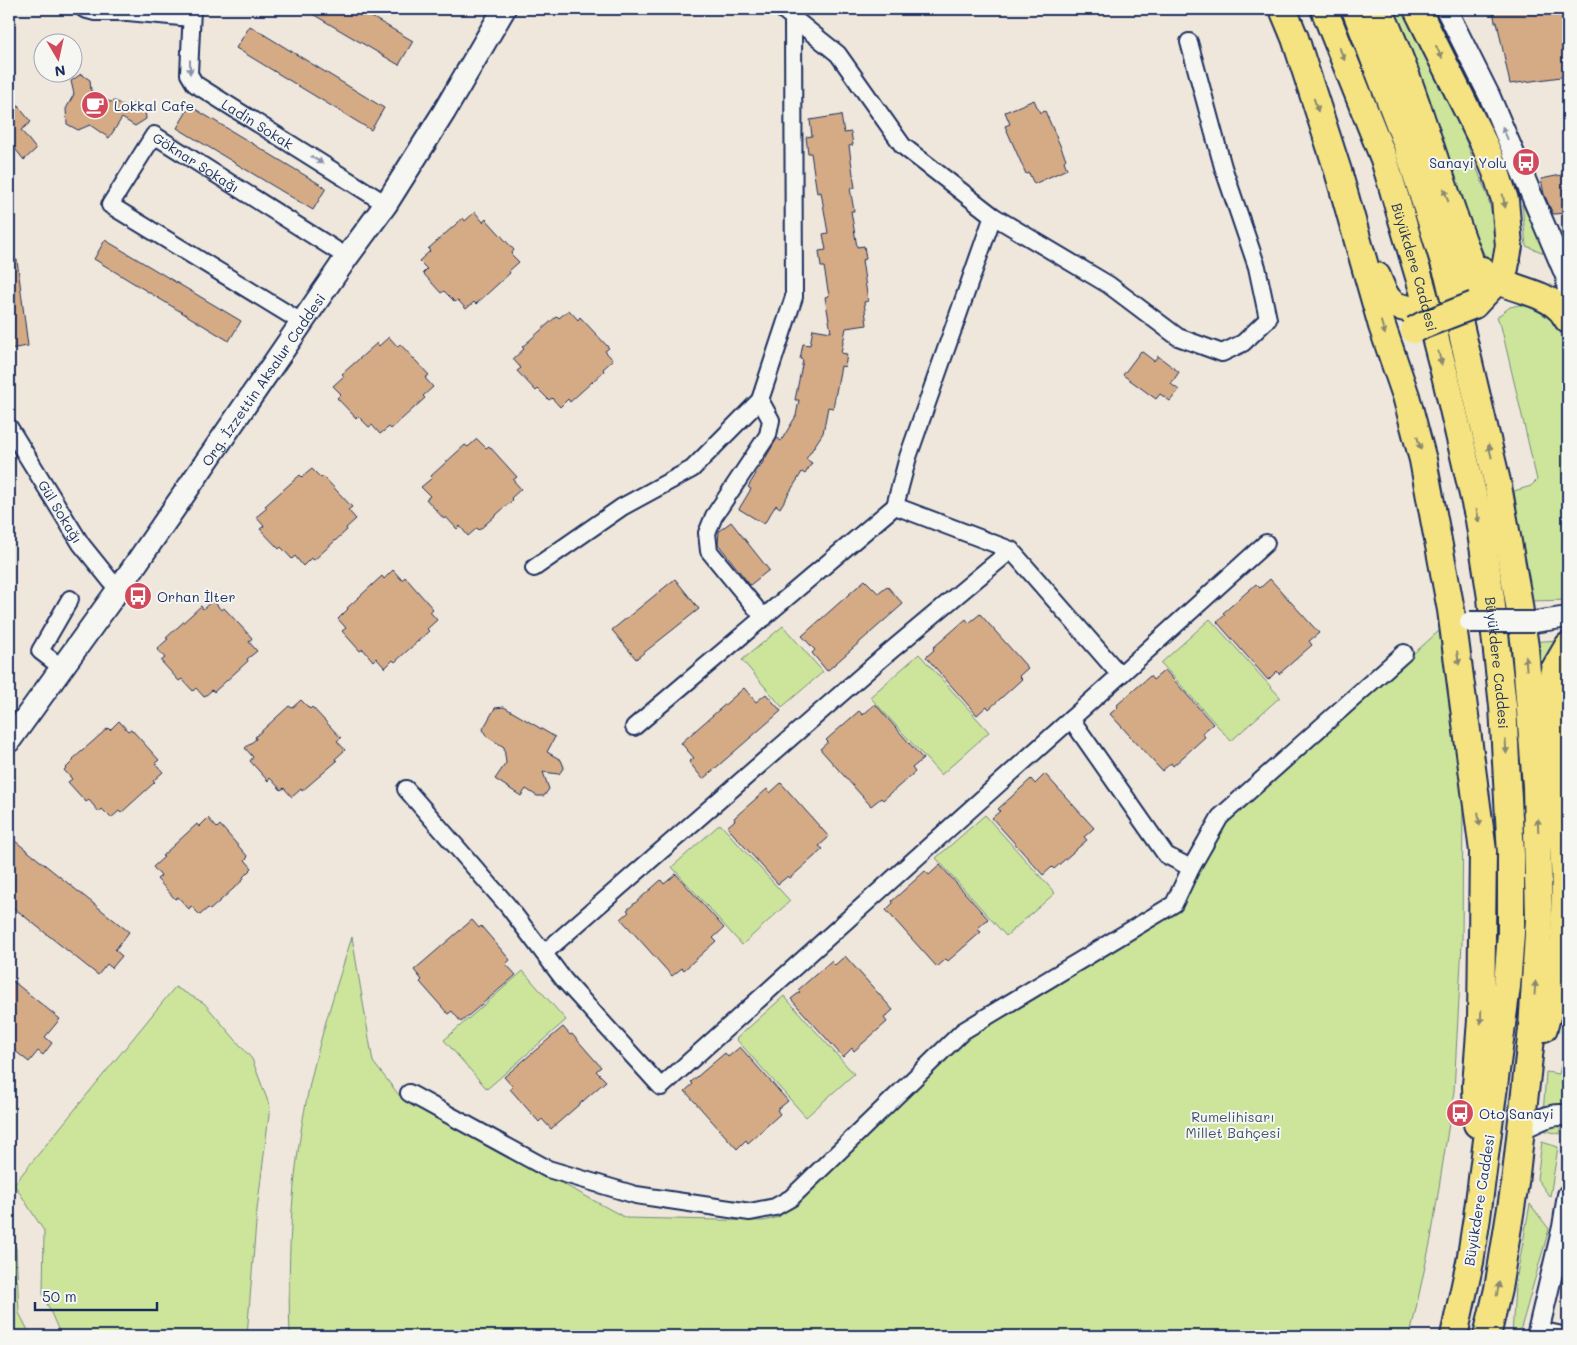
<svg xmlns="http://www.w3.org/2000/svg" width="1577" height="1345" font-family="Mali,sans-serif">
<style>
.green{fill:#cce59b;stroke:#748a7c}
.building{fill:#d5ab86;stroke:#1b2f5e}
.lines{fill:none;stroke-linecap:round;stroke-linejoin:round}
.minor-casing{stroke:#1b2f5e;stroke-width:20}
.tertiary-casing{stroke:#1b2f5e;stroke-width:24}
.secondary-casing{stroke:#1b2f5e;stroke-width:26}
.primary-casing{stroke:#1b2f5e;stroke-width:30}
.minor{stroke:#f6f6f2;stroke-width:16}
.tertiary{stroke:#f6f6f2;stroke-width:20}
.secondary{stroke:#f6f6f2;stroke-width:22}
.primary{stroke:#f5e382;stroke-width:26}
.tertiary-bridge-casing{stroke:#1b2f5e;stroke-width:24;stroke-linecap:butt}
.primary-bridge-casing{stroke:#1b2f5e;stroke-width:30;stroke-linecap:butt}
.tertiary-bridge{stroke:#f6f6f2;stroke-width:20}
.primary-bridge{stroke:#f5e382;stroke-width:26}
.oneway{fill:#888970}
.oneway2{fill:#8892a8}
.labels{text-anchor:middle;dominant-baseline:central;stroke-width:4;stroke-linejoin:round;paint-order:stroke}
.poi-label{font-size:14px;fill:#1b2f5e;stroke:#f6f6f2;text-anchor:start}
.street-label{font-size:14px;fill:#1b2f5e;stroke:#f6f6f2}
.park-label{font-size:14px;fill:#3e536a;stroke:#f6f6f2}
</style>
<rect width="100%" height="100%" fill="#efe7dc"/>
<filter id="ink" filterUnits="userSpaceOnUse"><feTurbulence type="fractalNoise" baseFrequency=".02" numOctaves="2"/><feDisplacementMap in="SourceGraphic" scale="10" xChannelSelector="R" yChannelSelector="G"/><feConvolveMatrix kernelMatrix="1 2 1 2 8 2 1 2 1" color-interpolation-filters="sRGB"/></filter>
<g filter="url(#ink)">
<path class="green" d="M1390,9H1401L1462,131L1488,197L1496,233L1497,244L1494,255L1489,260L1484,254L1473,231Z
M1522,204L1547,254L1526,246Z
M1524,304L1537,307L1562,325L1568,344V600L1531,601L1514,491L1531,486L1537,480L1501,326L1497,317L1510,307Z
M1210,619L1280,697L1231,741L1161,663Z
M783,626L823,672L782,707L742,660Z
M1439,631L1463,794L1462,943L1454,1091L1431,1239L1410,1336H290C287,1251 292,1162 311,1079C322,1031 337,984 352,937L373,1062L399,1095L626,1218L764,1221L779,1217L972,1030L1180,908L1224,822Z
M1559,640L1540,683L1530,642Z
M919,654L989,732L941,775L870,697Z
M1568,664L1567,722L1554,726Z
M985,815L1055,893L1006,936L936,858Z
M720,824L790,901L742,945L672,867Z
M523,971L566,1020L487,1089L444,1040Z
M175,987L204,1003L252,1059L270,1107L257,1210L247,1336H61L43,1294L44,1231L14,1184Z
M784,996L854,1074L806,1117L736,1039Z
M1568,1035V1083L1560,1134L1542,1130L1546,1072L1559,1074Z
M1542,1142L1558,1147L1550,1197L1537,1179Z
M1530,1204L1549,1229L1521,1328L1512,1336L1515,1286Z
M9,1239L16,1248L19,1313L31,1336H9Z"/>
<path class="building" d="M304,9H358L413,41L399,65Z
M1493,9H1568V76L1510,84L1497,22H1495Z
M250,26L384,108L371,130L236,48Z
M81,74L90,80L91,91L110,102L115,101L128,108L135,102L145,108L146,119L135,126L122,118L109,138L90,125L78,130L67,124L66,109L74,94L71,81Z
M9,95L31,122L21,130L36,149L24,160L9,141Z
M1034,100L1040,113L1045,111L1066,159L1064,161L1067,169L1034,184L1029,173L1026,174L1005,126L1010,124L1005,112Z
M190,106L326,188L313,210L177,128Z
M841,115L844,133L851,132L853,145L849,146L855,188H850L854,211H851L857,247L864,246L866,259L862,260L868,301L864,302L867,325L846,328L841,353L847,354L845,367L841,366L833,408L828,407L823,433L806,459L812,463L805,474L802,472L780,508L776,505L764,524L739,509L751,489L748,487L769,452L777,438L781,441L796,416L799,400H795L803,360L800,359L803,344L810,345L813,329L831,332L825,297L829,296L824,267H821L819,251L826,250L823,234L828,233L821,192L817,193L811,153H808L806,137L812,136L810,120Z
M1566,174L1568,187V213L1553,214L1544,194L1541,179Z
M475,212L483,222L486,219L514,250L511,254L519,262L509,271L510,273L476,304L474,302L466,309L458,300L455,302L444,291L441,293L423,273L427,269L419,261L430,251L428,249L463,218L465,221Z
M105,240L241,321L229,341L94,259Z
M17,260L28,346L9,349V261Z
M569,310L578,320L580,317L609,348L605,351L613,360L603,369L604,371L570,402L568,399L560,407L552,398L549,400L538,389L536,391L517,371L521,368L513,359L524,349L522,347L557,316L559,318Z
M389,337L398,347L400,344L429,375L425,378L433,387L423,396L425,398L391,429L389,427L380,434L372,425L369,427L358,416L356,418L337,398L341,394L333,386L344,376L342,374L377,343L379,346Z
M1141,351L1154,361L1158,356L1179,372L1171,384L1179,390L1170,401L1160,394L1156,399L1123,375Z
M477,439L486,448L489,446L517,477L513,480L521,489L511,498L513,500L479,530L477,528L468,536L460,526L457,529L446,517L444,519L426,499L430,496L421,487L432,478L431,476L465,445L468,447Z
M312,469L321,478L323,476L352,507L348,510L356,519L346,528L347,530L314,560L311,558L303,566L295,556L292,559L281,547L279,549L260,529L264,526L256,517L267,508L265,506L300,475L302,477Z
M731,522L769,570L750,585L718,544L719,531Z
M393,570L402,580L405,577L433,609L430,612L437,620L427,629L429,631L395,662L393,660L385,668L376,658L373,661L363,649L360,651L342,631L346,628L338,619L348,609L347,608L382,576L384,579Z
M675,579L699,609L636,659L612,630Z
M1270,579L1319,633L1309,641L1312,645L1279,674L1277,671L1268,680L1217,622L1225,615L1223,613L1256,584L1260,588Z
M865,580L878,593L887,586L903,604L827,671L812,653L815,650L802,636Z
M213,600L221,610L224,608L252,638L249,642L257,651L247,659L248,661L214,692L212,690L204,697L196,688L193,691L182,679L179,681L161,661L165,658L157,649L168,639L166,638L201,606L203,609Z
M980,614L1028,668L1019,676L1022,679L989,709L987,706L977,715L926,657L934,650L933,648L966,619L969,623Z
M1165,670L1213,724L1202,733L1205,737L1173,766L1171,763L1162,771L1110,714L1118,707L1117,705L1150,676L1153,680Z
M744,688L756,702L766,694L781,711L703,779L689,762L694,758L681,743Z
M301,700L310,709L312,707L341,738L337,741L345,750L335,759L337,761L302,791L301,789L292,797L284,788L281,790L270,778L268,781L250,761L253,757L245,748L256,739L255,737L289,706L292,708Z
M875,704L923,759L912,768L915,772L883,800L881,798L871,806L820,749L828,742L826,740L859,711L863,715Z
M504,707L555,737L547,752L561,760L564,767L559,774L543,772L549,789L544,796H537L526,789L521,796L495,779L506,763L504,747L486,736L483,729L495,708Z
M119,721L128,731L131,729L159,760L155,763L163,772L153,781L155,782L121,813L119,811L111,818L102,809L99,812L89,800L86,802L68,782L72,779L64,770L74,760L73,759L108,728L110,730Z
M1045,774L1094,828L1084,837L1087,840L1054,869L1052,867L1043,875L992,818L1000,811L998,809L1031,779L1035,784Z
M781,783L829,837L819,846L823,849L790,878L788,876L778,884L727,827L735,820L734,818L767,789L770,793Z
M208,818L217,828L220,825L248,857L245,860L252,868L243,877L244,879L210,910L208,908L200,915L191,906L189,909L178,897L175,899L157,879L161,876L153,867L164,857L162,856L197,824L199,827Z
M15,841L129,932L115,950L122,956L112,968L107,964L98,975L9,904V848Z
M940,865L988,919L977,929L981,932L948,961L946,959L937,967L886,910L893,903L892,901L925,871L929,875Z
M676,874L724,928L713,938L716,941L684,970L682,968L672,976L621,919L629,912L627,910L661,880L664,884Z
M472,920L479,928L481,926L510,960L506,964L516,975L461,1022L452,1011L448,1014L420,982L422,980L414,970Z
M845,956L893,1010L884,1018L887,1022L854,1051L852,1048L843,1057L791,999L800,992L798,990L831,961L835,965Z
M9,978L60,1019L45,1037L52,1043L43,1055L38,1051L29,1062L9,1046Z
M563,1027L570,1035L572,1034L601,1067L596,1071L606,1081L551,1129L542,1119L539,1122L510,1089L513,1087L504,1077Z
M740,1047L788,1101L777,1110L780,1114L748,1143L746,1140L737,1149L685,1091L693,1084L691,1082L725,1053L728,1057Z"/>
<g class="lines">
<g class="minor-casing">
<g id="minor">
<path d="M84,9L95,12H128L191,18"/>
<path id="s1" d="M192,9L189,74L195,84L386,204"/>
<path d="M782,9L838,54L903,146L993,216L1109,285L1178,337L1222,353L1243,343L1268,319L1257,267L1223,167L1189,42"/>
<path id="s2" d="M303,323L110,205L154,135L347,257"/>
<path d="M760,400L771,420L768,435L714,516L707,533L709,551L764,618"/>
<path id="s3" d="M9,427L81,544L118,590"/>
<path d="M534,568L622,507L692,469L760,400L794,297L793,19"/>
<path d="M61,667L40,651L70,599"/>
<path d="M1120,675L1266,543"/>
<path d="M1071,719L1166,855L1191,868"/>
<path d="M634,727L895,506"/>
<path d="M406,789L508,906L564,980L661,1087L1120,675L1011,550L895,506L908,457L993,216"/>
<path d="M544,953L882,658L1011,550"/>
<path d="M409,1093L548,1169L636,1195L750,1212L775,1207L791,1198L963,1031L1174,904L1191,868L1220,817L1404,653"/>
<path d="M1539,1330L1567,1336"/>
</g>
</g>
<g class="tertiary-casing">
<path id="tertiary" d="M1446,9L1489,95L1566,276L1568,292
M1534,622L1568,617
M1521,1129C1536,1122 1551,1112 1568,1116
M1537,1336L1563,1227L1568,1195"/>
</g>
<g class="secondary-casing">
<g id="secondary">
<path id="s4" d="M9,741L118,590L347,257L386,204L444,112L504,9"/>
</g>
</g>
<g class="primary-casing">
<g id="primary">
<path d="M1283,9L1295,38L1338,171L1382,326L1406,396L1423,460L1451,610L1483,851L1481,1020L1476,1085L1477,1124"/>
<path id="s5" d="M1324,9L1384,159L1422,287L1446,379L1479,520L1491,598L1503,706L1511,855V933L1507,986L1477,1217L1470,1262L1454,1336"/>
<path d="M1355,9L1406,142L1449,278L1498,486L1518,598L1525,647L1536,786L1539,919L1532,1029L1515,1183L1498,1289L1487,1336"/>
<path d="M1379,9C1416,89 1437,175 1469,257C1472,279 1473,278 1457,294"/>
<path d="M1417,9L1485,146L1496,172L1505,200L1509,246L1505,268L1494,284L1474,305"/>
<path d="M1482,270C1502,289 1539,289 1559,308C1563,311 1565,316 1568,320"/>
<path d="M1377,276C1385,298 1390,309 1416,309"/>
<path d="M1544,1028C1552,997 1562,964 1564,931C1569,855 1554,771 1549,695L1554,670L1568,646"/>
</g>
</g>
<use href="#minor" class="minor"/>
<use href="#tertiary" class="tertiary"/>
<use href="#secondary" class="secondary"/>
<use href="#primary" class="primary"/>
<g class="tertiary-bridge-casing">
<path id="tertiary-bridge" d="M1470,622H1534"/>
</g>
<g class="primary-bridge-casing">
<path id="primary-bridge" d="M1414,330L1423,325L1474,305"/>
</g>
<use href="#tertiary-bridge" class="tertiary-bridge"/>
<use href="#primary-bridge" class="primary-bridge"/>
</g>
<defs><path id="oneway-solid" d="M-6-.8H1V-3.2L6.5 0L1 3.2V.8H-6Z" transform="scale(1.25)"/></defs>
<g class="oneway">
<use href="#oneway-solid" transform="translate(1439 52) rotate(64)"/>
<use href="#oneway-solid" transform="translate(1342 54) rotate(68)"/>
<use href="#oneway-solid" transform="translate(1316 105) rotate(72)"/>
<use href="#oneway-solid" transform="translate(1446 195) rotate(-109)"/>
<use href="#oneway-solid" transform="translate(1504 201) rotate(79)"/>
<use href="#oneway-solid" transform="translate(1383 328) rotate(73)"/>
<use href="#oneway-solid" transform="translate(1440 358) rotate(76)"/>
<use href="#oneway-solid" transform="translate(1419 443) rotate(74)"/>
<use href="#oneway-solid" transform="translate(1490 451) rotate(-104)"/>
<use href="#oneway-solid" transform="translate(1478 516) rotate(78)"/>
<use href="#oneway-solid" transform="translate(1458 658) rotate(82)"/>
<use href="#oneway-solid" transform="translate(1526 663) rotate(-95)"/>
<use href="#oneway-solid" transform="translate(1506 747) rotate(86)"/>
<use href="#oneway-solid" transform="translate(1479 819) rotate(83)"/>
<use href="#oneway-solid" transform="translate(1538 825) rotate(-92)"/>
<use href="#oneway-solid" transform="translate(1535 988) rotate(-86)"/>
<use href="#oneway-solid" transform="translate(1481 1017) rotate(92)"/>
<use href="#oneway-solid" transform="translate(1498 1289) rotate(-79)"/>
</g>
<g class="oneway2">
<use href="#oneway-solid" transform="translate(190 67) rotate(90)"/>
<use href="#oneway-solid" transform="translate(1505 133) rotate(-113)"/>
<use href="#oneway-solid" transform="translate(317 160) rotate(32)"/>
</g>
</g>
<defs>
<g id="cafe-disc" transform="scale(1.4375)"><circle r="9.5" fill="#d1495b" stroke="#f6f6f2"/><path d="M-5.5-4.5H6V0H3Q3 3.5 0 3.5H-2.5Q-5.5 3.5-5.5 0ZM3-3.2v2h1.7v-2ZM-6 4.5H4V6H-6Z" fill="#fff"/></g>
<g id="bus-disc" transform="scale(1.4375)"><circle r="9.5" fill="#d1495b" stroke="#f6f6f2"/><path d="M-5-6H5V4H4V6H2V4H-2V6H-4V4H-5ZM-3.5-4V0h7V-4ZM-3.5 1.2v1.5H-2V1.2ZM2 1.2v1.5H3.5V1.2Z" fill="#fff"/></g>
</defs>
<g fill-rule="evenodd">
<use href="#cafe-disc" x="95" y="105"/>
<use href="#bus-disc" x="1526" y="162"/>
<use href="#bus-disc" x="138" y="596"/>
<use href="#bus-disc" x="1460" y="1113"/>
</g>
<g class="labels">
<g class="poi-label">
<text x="114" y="105">Lokkal Cafe</text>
<text x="1507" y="162" text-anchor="end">Sanayi Yolu</text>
<text x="157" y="596">Orhan İlter</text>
<text x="1479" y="1113">Oto Sanayi</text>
</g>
<g class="street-label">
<text stroke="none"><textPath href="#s1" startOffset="151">Ladin Sokak</textPath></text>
<text stroke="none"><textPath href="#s2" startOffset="359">Göknar Sokağı</textPath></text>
<text stroke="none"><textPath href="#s5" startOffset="274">Büyükdere Caddesi</textPath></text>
<text stroke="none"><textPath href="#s4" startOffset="442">Org. İzzettin Aksalur Caddesi</textPath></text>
<text stroke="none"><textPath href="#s3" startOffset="99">Gül Sokağı</textPath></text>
<text stroke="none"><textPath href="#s5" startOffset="679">Büyükdere Caddesi</textPath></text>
<text transform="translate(1479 1200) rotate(-81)">Büyükdere Caddesi</text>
</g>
<g class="park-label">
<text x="1233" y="1116">Rumelihisarı<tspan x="1233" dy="16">Millet Bahçesi</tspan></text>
</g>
</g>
<rect width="1577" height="1345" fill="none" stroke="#f6f6f2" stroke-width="30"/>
<rect x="15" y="15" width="1547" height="1315" fill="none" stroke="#1b2f5e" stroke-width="2" filter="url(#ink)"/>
<g transform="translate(58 58) rotate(171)"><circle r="24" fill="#f6f6f2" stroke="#9ea6b7"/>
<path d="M0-4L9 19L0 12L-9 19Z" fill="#d1495b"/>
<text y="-8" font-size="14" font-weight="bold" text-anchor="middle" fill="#1b2f5e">N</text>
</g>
<path d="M35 1302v8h122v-8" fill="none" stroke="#1b2f5e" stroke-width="2.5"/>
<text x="42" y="1302" font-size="15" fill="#1b2f5e" stroke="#f6f6f2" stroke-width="4" paint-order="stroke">50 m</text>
</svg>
